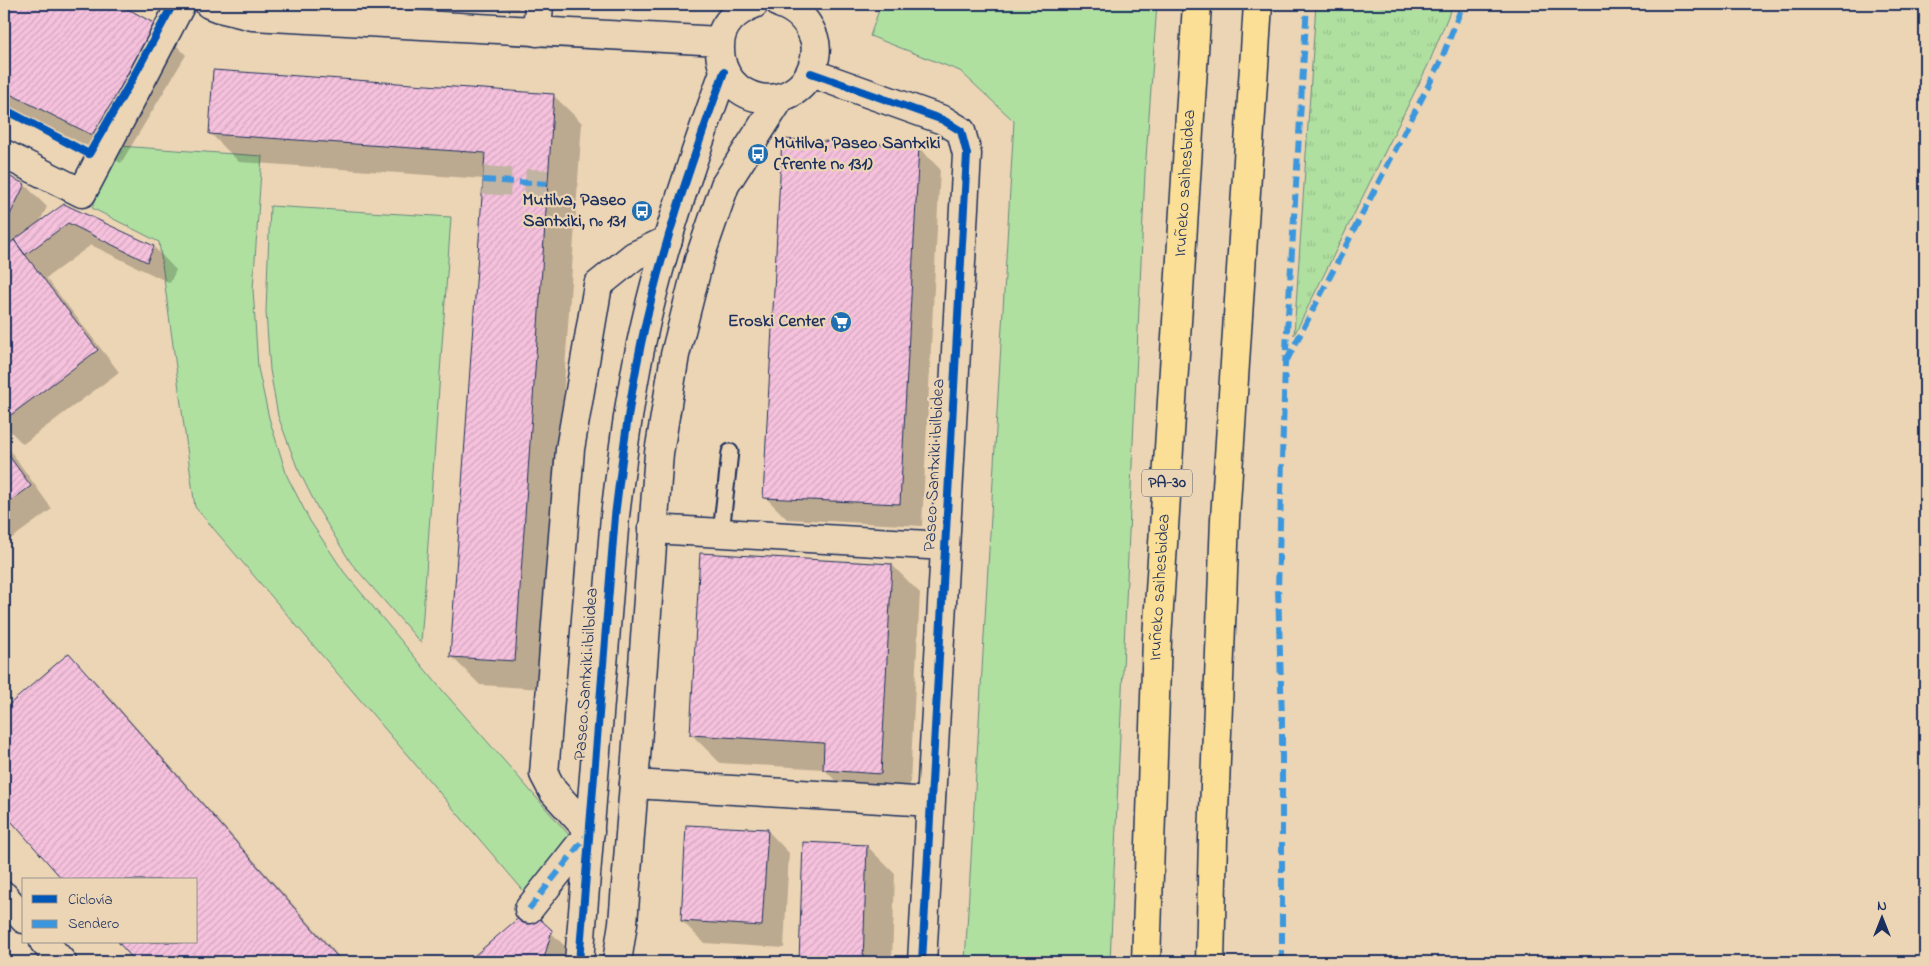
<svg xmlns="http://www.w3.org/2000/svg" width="1929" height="966" font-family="'Indie Flower',sans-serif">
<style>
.grass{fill:url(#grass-tufts);stroke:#66887f}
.park{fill:#b0e0a0;stroke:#66887f}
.shadow{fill:#0003}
.building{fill:url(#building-hatch);stroke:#1b2f5e}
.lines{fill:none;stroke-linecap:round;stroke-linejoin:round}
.street-tunnel{stroke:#c2b4a3;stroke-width:28;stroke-dasharray:28 14;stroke-linecap:butt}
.lane-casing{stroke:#1b2f5e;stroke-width:19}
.street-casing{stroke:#1b2f5e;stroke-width:31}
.secondary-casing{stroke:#1b2f5e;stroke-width:31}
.highway-casing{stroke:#1b2f5e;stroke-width:31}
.lane{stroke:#ecd5b4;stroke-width:15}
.street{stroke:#ecd5b4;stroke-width:28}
.secondary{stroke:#ecd5b4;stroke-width:28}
.highway{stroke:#fbdf96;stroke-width:28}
.quiet{stroke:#3a97de;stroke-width:6;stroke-dasharray:12 6;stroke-linecap:butt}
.cycleway-casing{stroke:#ecd5b4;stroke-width:11}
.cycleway{stroke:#0057b8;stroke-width:8}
.labels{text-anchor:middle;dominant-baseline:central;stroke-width:4.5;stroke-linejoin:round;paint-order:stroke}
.shield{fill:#ecd5b4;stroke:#5a6178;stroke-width:1}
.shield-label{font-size:16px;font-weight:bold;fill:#1b2f5e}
.poi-label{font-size:18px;font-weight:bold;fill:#1b2f5e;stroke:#ecd5b4;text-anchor:end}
.street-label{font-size:18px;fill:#1b2f5e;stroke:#ecd5b4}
</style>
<defs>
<pattern id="grass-tufts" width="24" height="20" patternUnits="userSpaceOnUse" patternTransform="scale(1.25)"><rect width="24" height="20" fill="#b0e0a0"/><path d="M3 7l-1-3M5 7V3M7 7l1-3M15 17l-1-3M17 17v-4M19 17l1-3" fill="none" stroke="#97c08c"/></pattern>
<pattern id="building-hatch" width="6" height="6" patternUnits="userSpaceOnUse" patternTransform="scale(1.25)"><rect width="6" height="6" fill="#f6c1dc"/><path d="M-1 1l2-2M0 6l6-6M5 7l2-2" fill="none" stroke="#d2a6bf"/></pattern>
</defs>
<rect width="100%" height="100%" fill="#ecd5b4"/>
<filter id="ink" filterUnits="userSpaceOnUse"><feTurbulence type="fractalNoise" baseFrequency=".02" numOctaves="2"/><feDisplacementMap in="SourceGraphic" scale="10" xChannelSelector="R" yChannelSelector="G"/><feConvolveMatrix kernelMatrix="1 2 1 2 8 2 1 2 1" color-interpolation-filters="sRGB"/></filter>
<g filter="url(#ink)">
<path class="grass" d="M1316,4H1453L1429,63L1294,335Z"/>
<path class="park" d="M881,4H1157L1145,172L1110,962H965L1014,121L960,71L870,36Z
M119,146L262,156L253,289L258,368L269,418L287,476L310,521L344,572L443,691L570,836L528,896L195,507L159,242L92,208Z
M270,206L451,217L421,643L351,563L318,509L297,467L278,416L270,370L266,312Z"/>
<path class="shadow" d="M4,4H115L158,27L186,55L121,163L4,104Z
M455,4H519L518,10Z
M703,4H747L741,20Z
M553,95L582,123L543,689L480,685L452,657L484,179L239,162L211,134Z
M918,147L940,169L922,526L787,519L765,497Z
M4,175L25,185L47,207L38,225L65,205L154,247L176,270L170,283L91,245L46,278L119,372L23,444L4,425Z
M4,442L52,509L4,544Z
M892,565L920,593L909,801L852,798L824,769L720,763L692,735Z
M68,654L97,683L344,962H138L120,942H196V880H65L4,811V711Z
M767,830L789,853L784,948L704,943L682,921Z
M804,843L867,846L895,874L892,962H800Z
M529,911L579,960V962H469Z"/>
<path class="building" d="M4,4H119L159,26L92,135L4,91Z
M213,70L554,94L515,661L450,657L485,153L209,134Z
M782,139L919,146L900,504L763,498Z
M4,174L25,184L4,227Z
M64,204L154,246L147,262L68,223L25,255L14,240Z
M14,240L98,350L4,420V248Z
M4,449L31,486L4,506Z
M700,553L892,564L881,774L823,770L824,743L690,735Z
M69,653L342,962H136L118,942H196V880H63L4,813V709Z
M686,825L768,829L762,926L681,921Z
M803,842L867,845L863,962H799Z
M529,909L552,930L543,962H467Z"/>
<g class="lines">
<path class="street-tunnel" d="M483,180L547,184"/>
<g class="lane-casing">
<path id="lane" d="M721,533L730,452"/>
</g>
<g class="street-casing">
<path id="street" d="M537,32L539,4
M811,73L943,120L961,131L967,154L922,962
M4,154L82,193L181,4
M652,529L945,546
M634,784L931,802
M529,909L590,832L553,791L544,774L570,449L598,285L634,256L668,240"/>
</g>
<g class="secondary-casing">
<path id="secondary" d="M209,4L219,8L252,16L720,41
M754,4C736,11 720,25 720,46C718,105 796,119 813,65C816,56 817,47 814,38C808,21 798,10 781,4
M4,896L24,919
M44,942L62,962
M579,962L615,516C622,459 629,401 641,344C660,252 692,161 724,72
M617,962L623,923L634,784L659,453L675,355L699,260L725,185L781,97"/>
</g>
<g class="highway-casing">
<g id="highway">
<path id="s1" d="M1146,962L1157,639L1197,4"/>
<path d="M1210,962L1213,839L1225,519L1258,4"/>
</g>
</g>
<use href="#lane" class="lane"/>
<use href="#street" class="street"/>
<use href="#secondary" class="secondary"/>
<use href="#highway" class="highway"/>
<path class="quiet" d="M483,180L547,184
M1287,360L1440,63L1463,4
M529,909L588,834
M1282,962V718L1278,588L1285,365L1307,4"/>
<g class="cycleway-casing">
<path id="cycleway" d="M811,73L943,120L961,131L967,154L922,962
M4,109L89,154L129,85L173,4
M579,962L615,516C622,459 629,401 641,344C660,252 692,161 724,72"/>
</g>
<use href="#cycleway" class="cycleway"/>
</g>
</g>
<defs>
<g id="bus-disc" transform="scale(1.125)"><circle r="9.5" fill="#1f6fb2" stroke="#ecd5b4"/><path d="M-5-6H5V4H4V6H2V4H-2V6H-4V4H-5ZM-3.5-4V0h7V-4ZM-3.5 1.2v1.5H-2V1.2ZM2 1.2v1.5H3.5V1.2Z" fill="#fff"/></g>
<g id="supermarket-disc" transform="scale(1.125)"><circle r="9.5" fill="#1f6fb2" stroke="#ecd5b4"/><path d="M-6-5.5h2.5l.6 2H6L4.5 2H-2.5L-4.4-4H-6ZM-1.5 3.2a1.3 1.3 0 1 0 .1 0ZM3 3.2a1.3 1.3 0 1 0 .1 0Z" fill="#fff"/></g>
</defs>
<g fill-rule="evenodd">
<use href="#bus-disc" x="758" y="154"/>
<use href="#bus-disc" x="642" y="211"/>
<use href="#supermarket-disc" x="841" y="322"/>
</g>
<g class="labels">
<rect class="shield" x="1142" y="469.5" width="50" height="27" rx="4"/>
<g class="shield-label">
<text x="1167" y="483">PA-30</text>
</g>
<g class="poi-label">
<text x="774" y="144" text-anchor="start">Mutilva, Paseo Santxiki<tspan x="774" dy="21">(frente nº 131)</tspan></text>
<text x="626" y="201">Mutilva, Paseo<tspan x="626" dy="21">Santxiki, nº 131</tspan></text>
<text x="825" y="322">Eroski Center</text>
</g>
<g class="street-label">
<text stroke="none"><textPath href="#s1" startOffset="780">Iruñeko saihesbidea</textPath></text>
<text transform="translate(935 465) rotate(-87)">Paseo Santxiki ibilbidea</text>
<text stroke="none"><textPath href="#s1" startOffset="375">Iruñeko saihesbidea</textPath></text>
<text transform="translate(587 674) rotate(-86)">Paseo Santxiki ibilbidea</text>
</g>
</g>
<rect width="1929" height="966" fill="none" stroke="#ecd5b4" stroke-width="20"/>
<rect x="10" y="10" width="1909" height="946" fill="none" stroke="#1b2f5e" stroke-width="2" filter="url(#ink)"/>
<rect x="22" y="878" width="175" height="65" fill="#ecd5b4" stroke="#989392"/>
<rect x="32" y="895" width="25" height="8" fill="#0057b8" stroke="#989392"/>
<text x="68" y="904" font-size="15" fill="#1b2f5e">Ciclovía</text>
<rect x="32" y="920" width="25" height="8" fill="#3a97de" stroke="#989392"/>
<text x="68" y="928" font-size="15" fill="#1b2f5e">Sendero</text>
<g transform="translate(1882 918)" stroke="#ecd5b4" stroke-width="4" paint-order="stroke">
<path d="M0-4L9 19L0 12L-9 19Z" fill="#1b2f5e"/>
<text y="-8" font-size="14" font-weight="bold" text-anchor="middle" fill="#1b2f5e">N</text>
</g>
</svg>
